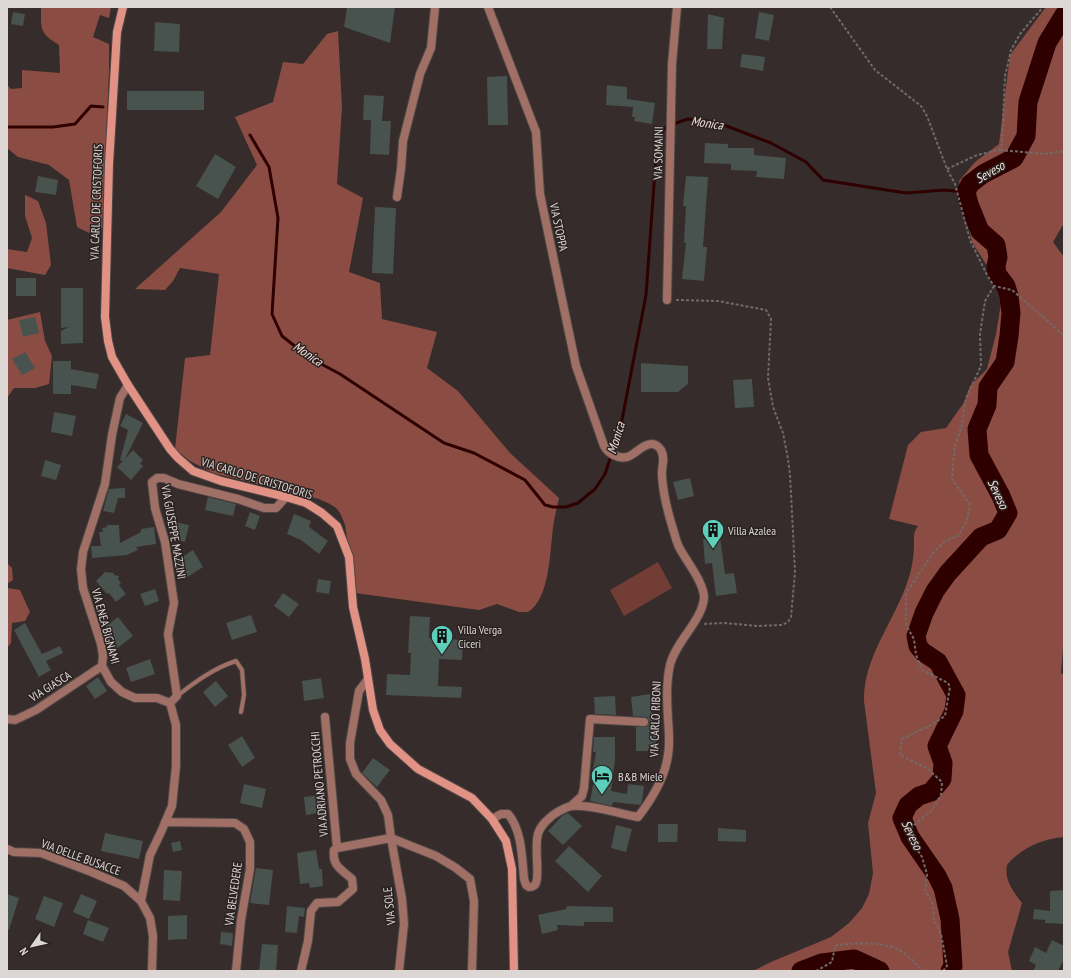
<svg xmlns="http://www.w3.org/2000/svg" width="1071" height="978" font-family="'PT Sans Narrow',sans-serif">
<style>
.green{fill:#723d34}
.forest{fill:#8b4d43}
.lines{fill:none;stroke-linecap:round;stroke-linejoin:round}
.stream{stroke:#2f0000;stroke-width:3}
.river{stroke:#2f0000;stroke-width:19}
.building{fill:#48524f}
.service-casing{stroke:#504746;stroke-width:5.5}
.minor-casing{stroke:#504746;stroke-width:10}
.secondary-casing{stroke:#504746;stroke-width:10}
.path{stroke:#726a69;stroke-width:2;stroke-dasharray:3 2;stroke-linecap:butt}
.service{stroke:#a06f66;stroke-width:4}
.minor{stroke:#a06f66;stroke-width:8}
.secondary{stroke:#e19284;stroke-width:8}
.labels{text-anchor:middle;dominant-baseline:central;stroke-width:3;stroke-linejoin:round;paint-order:stroke}
.street-label{font-size:12px;fill:#dcd6d5;stroke:#2b2321}
.poi-label{font-size:12px;fill:#dcd6d5;stroke:#2b2321;text-anchor:start}
.water-label{font-size:13px;font-style:italic;fill:#f1ddd9;stroke:#2b2321}
</style>
<rect width="100%" height="100%" fill="#352c2b"/>
<path class="green" d="M658,562L672,588L624,616L610,590Z"/>
<path class="forest" d="M41,7H111L109,18L100,15L93,37L109,44V71L102,228L89,233L77,227L69,180L49,165L18,157L7,148V85L11,89L22,88V70L60,73L59,45C39,33 41,29 41,7Z
M1046,7H1064V223L1053,242L1064,257V636L1061,673L1064,675V837C1042,839 1021,848 1007,865C1004,880 1013,891 1022,903L1008,952L1012,971H753L771,962L831,937L849,923L857,914L862,908L869,894L873,873L868,823L876,793L864,701C863,657 895,621 908,580C912,569 914,555 914,544C914,537 913,533 918,526L889,519L908,445L921,432L946,428L965,401L970,386L987,369L996,334L1003,291L972,242L959,181L975,162L999,144L1010,55Z
M338,31L342,107L337,184L363,198L349,272L380,283L382,319L437,332L427,368L458,391L510,453L559,498C557,508 554,518 553,528C550,550 550,599 528,612H519L497,604L479,610L355,593L345,525C339,507 336,507 319,499L213,473L190,461L175,449L185,358L210,355L219,274L180,268L173,281L165,290L135,289L221,212L257,165L235,117L273,102L283,62L303,64L327,34Z
M25,195L38,201L46,223L51,265L45,275L7,268V249L27,252L32,238L25,216Z
M40,312L45,341L52,356L49,384L35,388H14L7,398V320Z
M7,563L12,568L13,580L7,584Z
M7,588L20,590L30,612L25,621L12,623L11,643L7,648Z"/>
<g class="lines">
<path class="stream" d="M7,127H53L75,124L91,106L103,107
M250,135L269,167L278,218L272,314L282,336L310,358L340,374L444,443L474,453L525,480L545,505L553,507H566L578,503L595,489L605,474L621,425L646,295L657,143L661,133L667,126L688,119L716,122L771,143L806,162L823,180L906,193L944,190L966,192"/>
<path class="river" d="M801,971L822,963L854,959L880,971
M950,971L953,966L950,919L943,888L937,876L910,837L902,818L908,805L919,796L931,792L942,779L943,763L937,746L954,711L956,695L938,662L923,652L918,646L916,636L924,613L935,591L948,573L981,537L998,530L1008,513L1001,496L979,455L977,429L987,405L988,387L1005,362L1009,336L1011,313L1009,296L1006,286L997,274L996,266L998,257L996,245L980,231L969,204L966,192L970,184L983,174L1014,158L1026,136L1028,102L1047,43L1064,15"/>
</g>
<path class="building" d="M347,7H395L390,43L344,27Z
M13,12L25,14L23,26L11,24Z
M759,12L774,15L769,41L755,38Z
M708,14L724,18L722,49H707Z
M155,22L180,24L179,52L154,51Z
M742,54L765,57L763,71L740,67Z
M507,76L508,125H488L487,77Z
M607,85L627,87V99L655,103L652,124L634,121L635,117H632L633,107L606,105Z
M127,91H204V110H127Z
M364,95L384,96L382,121H391L389,155L370,154L371,120H363Z
M705,143L728,144V148H754V155L786,158L784,179L756,177L757,171L731,170V164L704,163Z
M215,154L236,167L218,199L196,186Z
M38,176L58,180L56,195L35,192Z
M686,176L708,177L703,247H707L704,281L682,279L686,243H684L686,206H683Z
M375,207L396,208L393,274L372,273Z
M16,278H36V296H16Z
M61,288H83V343L61,344V331L69,327L61,328Z
M35,317L39,333L23,337L19,320Z
M25,352L35,368L22,375L12,359Z
M53,361H71V369L99,374L96,389L71,385V394H53Z
M641,363L688,366V384L678,392H641Z
M752,379L754,407L735,408L733,380Z
M54,412L76,416L72,436L51,432Z
M126,414L143,423L125,459L133,450L143,460L140,463L143,466L131,480L117,467L123,461L120,460L128,430L120,426Z
M45,460L61,465L56,480L41,476Z
M690,478L694,496L678,500L673,482Z
M125,488V498H118L114,513L103,511L109,489Z
M208,497L236,504L233,516L205,510Z
M250,512L260,516L255,530L245,526Z
M294,514L311,521L309,527L328,541L319,554L301,540L287,534Z
M175,522L189,525L185,542L171,538Z
M107,525H119L120,543L141,532V529L154,527L156,544L136,547L138,550L127,555L92,558L91,546H101L99,532H103L102,528L107,527Z
M720,537L725,574L734,573L737,593L716,596L712,563L705,564L703,539Z
M193,550L203,567L186,578L176,561Z
M105,572L114,573V575L119,576L118,579L121,583L119,585L126,594L116,602L109,593L107,594L96,581Z
M318,579L331,581L329,594L316,592Z
M155,589L159,601L145,606L140,594Z
M283,593L299,604L289,617L274,606Z
M251,615L257,632L232,640L226,623Z
M410,616L430,617L429,638L463,640L462,660L439,659L438,686L462,687L461,698L386,695L387,674L410,675L411,653H408Z
M118,617L133,636L116,649L108,639L113,635L106,626Z
M25,623L42,654L60,646L63,653L46,661L51,670L39,677L14,630Z
M150,659L155,674L131,682L126,668Z
M98,677L107,691L95,699L86,686Z
M321,678L324,698L304,701L302,681Z
M216,681L228,696L215,707L203,692Z
M650,694L654,727H656V751H636V727H646L649,722L647,717L633,716L631,697Z
M615,696L616,715L595,714L594,697Z
M242,736L255,758L242,767L228,745Z
M594,737H615V760L611,791L627,794L628,784L644,786L642,802L640,805L613,802L612,806L590,801L595,775L592,774L596,752H593Z
M373,758L390,770L377,787L362,773Z
M244,784L266,789L262,808L240,803Z
M322,795L324,812L306,815L304,797Z
M568,813L582,826L563,845L548,831L563,815Z
M658,824H678L677,842H658Z
M616,825L632,829L626,852L611,848Z
M718,828L746,830V842L718,841Z
M105,833L143,841L139,859L101,851Z
M180,841L182,850L173,852L171,843Z
M569,846L602,876L588,892L555,861Z
M316,850L319,869H322L323,886L310,888L309,883L300,884L297,853Z
M256,868L273,870L269,905L250,903Z
M164,870L182,871L180,901L163,900Z
M1064,890V924L1045,923V920L1033,919L1034,909L1050,911V891Z
M7,894L19,898L9,930H7Z
M81,894L97,901L89,919L73,912Z
M44,896L63,903L54,927L35,919Z
M287,906L305,908L304,917L299,916L297,933L285,932Z
M567,906L613,907V922H584V926L557,925L558,930L542,934L538,915L566,909Z
M187,915V939L168,940V916Z
M88,920L109,928L103,942L83,934Z
M221,932L233,933L232,946L220,944Z
M1052,940L1064,946V959L1058,971H1033L1036,965L1029,961L1035,947L1046,953Z
M262,944L278,945L276,971H259Z"/>
<g class="lines">
<g class="service-casing">
<path id="service" d="M177,696C195,682 214,668 236,661L242,670L244,695L241,712"/>
</g>
<g class="minor-casing">
<path id="minor" d="M488,7L536,132L540,194L576,366L604,446C608,453 617,459 627,457C636,455 650,434 661,450C666,459 661,467 662,476C663,494 668,513 673,529C675,535 676,541 679,547C686,561 704,582 704,598C702,621 676,641 670,665C666,683 667,701 668,719C669,731 670,744 668,755C665,778 652,799 638,817C621,814 589,804 572,806C565,807 559,811 553,815C547,820 540,826 538,834C534,847 540,874 536,883C535,886 533,887 529,887L526,885L524,879C522,858 522,830 508,814H501L492,819
M397,197L401,169L403,141L420,74L431,48L435,7
M667,300L672,64L677,7
M128,385L120,398L112,435L105,484L83,552L81,569L83,588L101,644L103,656L102,666L111,682L122,692L135,698H157L170,703L176,725V766L172,806L161,832L150,855L141,901L150,918L153,936L152,971
M170,703L177,696L168,634L174,603L165,542L155,508L152,482L157,478H164L178,484L238,499L264,508H276L286,497
M325,717L337,848
M7,719L15,720L36,710L102,666
M571,806L582,796L584,788L590,719L644,722
M165,822L235,823L244,829L250,842V869L241,920L236,971
M391,838L436,856L456,868L470,879L474,901L472,971
M391,838L402,899L404,924L399,971
M7,849L14,852L41,853L89,871L124,886L141,901
M301,971L308,941L311,911L317,903L338,902L353,889L352,879C341,869 332,866 334,850L337,848L391,838L388,815L381,800L356,774L350,759V743L359,691L368,679"/>
</g>
<g class="secondary-casing">
<path id="secondary" d="M123,7L117,32L109,164L105,317L108,341L112,357L128,385L170,449L178,458L193,471L221,481L286,497L306,503L322,513L337,526L349,557L353,607L365,659L373,710L380,730L390,744L418,769L472,798L492,819L506,841L512,869L514,971"/>
</g>
<path class="path" d="M830,7L875,70L921,106L927,116L947,169L955,184L970,240L987,275L994,286L1012,290L1051,324L1064,336
M1000,150L1045,154L1064,151
M947,169L977,155L999,150L1002,144L1005,76L1011,50L1020,34L1043,7
M676,300L718,301L766,310L771,319L768,378L773,407L783,433L788,459L790,474L795,572L791,617L788,622L782,625L757,626L725,623L703,624
M816,971L832,962L835,946C851,942 885,942 899,950C909,955 916,964 923,971
M943,971L947,966L941,934L934,920L933,904L925,890L927,874L922,857L910,839L907,831L932,810L941,795L942,782L928,769L900,755L902,739L931,725L945,716L950,687L948,683L922,670L916,655L914,639L906,625V593L933,553L944,542L959,535L967,520L970,505L952,479L955,445L961,429L966,398L981,366L980,334L985,301L994,286"/>
<use href="#service" class="service"/>
<use href="#minor" class="minor"/>
<use href="#secondary" class="secondary"/>
</g>
<defs>
<g id="building-pin" transform="scale(1.15)"><path d="M0 17L-7.5 6A9.5 9.5 0 1 1 7.5 6Z" fill="#5cceba" stroke="#2b2321"/><path d="M-4-6H4V6H1V3H-1V6H-4ZM-2.5-4.3h1.7v1.8h-1.7ZM.8-4.3h1.7v1.8H.8ZM-2.5-1h1.7V.8h-1.7ZM.8-1h1.7V.8H.8Z" fill="#111"/></g>
<g id="hotel-pin" transform="scale(1.15)"><path d="M0 17L-7.5 6A9.5 9.5 0 1 1 7.5 6Z" fill="#5cceba" stroke="#2b2321"/><path d="M-6-4.5h1.5V1H6V5H4.5V3h-9V5H-6ZM-4 0a1.8 1.8 0 1 1 3.6 0ZM.5 0V-2.5h3Q6-2.5 6 0Z" fill="#111"/></g>
</defs>
<g fill-rule="evenodd">
<use href="#building-pin" x="713" y="530"/>
<use href="#building-pin" x="442" y="636"/>
<use href="#hotel-pin" x="602" y="776"/>
</g>
<g class="labels">
<g class="street-label">
<text transform="translate(658 153) rotate(-89)">VIA SOMAINI</text>
<text transform="translate(96 202) rotate(-88)">VIA CARLO DE CRISTOFORIS</text>
<text transform="translate(559 227) rotate(78)">VIA STOPPA</text>
<text transform="translate(257 478) rotate(17)">VIA CARLO DE CRISTOFORIS</text>
<text transform="translate(174 532) rotate(80)">VIA GIUSEPPE MAZZINI</text>
<text transform="translate(106 626) rotate(75)">VIA ENEA BIGNAMI</text>
<text transform="translate(50 686) rotate(-32)">VIA GIASCA</text>
<text transform="translate(655 719) rotate(-88)">VIA CARLO RIBONI</text>
<text transform="translate(319 784) rotate(-95)">VIA ADRIANO PETROCCHI</text>
<text transform="translate(81 857) rotate(20)">VIA DELLE BUSACCE</text>
<text transform="translate(233 894) rotate(-82)">VIA BELVEDERE</text>
<text transform="translate(389 906) rotate(-96)">VIA SOLE</text>
</g>
<g class="poi-label">
<text x="728" y="530">Villa Azalea</text>
<text x="458" y="629">Villa Verga<tspan x="458" dy="14">Ciceri</tspan></text>
<text x="618" y="776">B&amp;B Miele</text>
</g>
<g class="water-label">
<text transform="translate(707 123) rotate(8)">Monica</text>
<text transform="translate(990 172) rotate(-30)">Seveso</text>
<text transform="translate(308 354) rotate(34)">Monica</text>
<text transform="translate(616 438) rotate(-73)">Monica</text>
<text transform="translate(998 494) rotate(65)">Seveso</text>
<text transform="translate(912 835) rotate(64)">Seveso</text>
</g>
</g>
<rect width="1071" height="978" fill="none" stroke="#dcd6d5" stroke-width="16"/>
<g transform="translate(32 946) rotate(236)" stroke="#2b2321" stroke-width="3" paint-order="stroke">
<path d="M0-3L7 15L0 10L-7 15Z" fill="#dcd6d5"/>
<text y="-6" font-size="11" font-weight="bold" text-anchor="middle" fill="#dcd6d5">N</text>
</g>
</svg>
